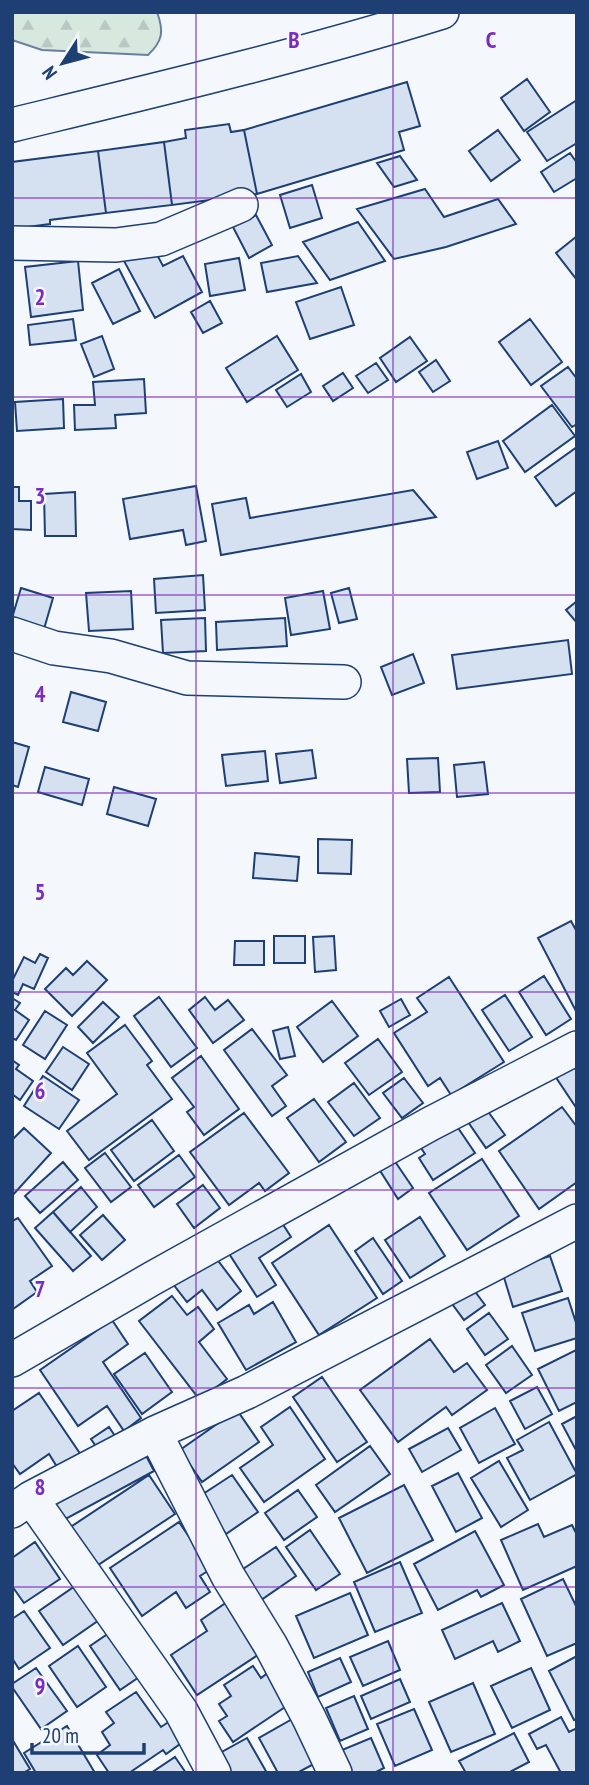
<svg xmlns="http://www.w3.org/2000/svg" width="589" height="1785" font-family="'PT Sans Narrow',sans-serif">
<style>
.forest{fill:url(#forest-firs);stroke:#687fa3;stroke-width:2}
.building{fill:#d5e0f0;stroke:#1d3f73;stroke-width:2}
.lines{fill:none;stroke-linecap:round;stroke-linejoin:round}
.minor-casing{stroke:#1d3f73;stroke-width:36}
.minor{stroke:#f4f7fb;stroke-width:33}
.grid{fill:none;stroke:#7b2cbf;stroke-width:2;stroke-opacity:0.55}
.grid-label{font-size:23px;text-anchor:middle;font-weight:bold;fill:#7b2cbf;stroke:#f4f7fb;stroke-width:5;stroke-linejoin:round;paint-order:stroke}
</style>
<defs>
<pattern id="forest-firs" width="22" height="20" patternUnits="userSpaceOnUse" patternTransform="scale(1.75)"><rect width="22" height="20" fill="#d7e8df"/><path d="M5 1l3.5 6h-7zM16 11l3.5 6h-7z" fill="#b8c8c3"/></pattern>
</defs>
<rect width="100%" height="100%" fill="#f4f7fb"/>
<path class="forest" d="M12,12H157C164,31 163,41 148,55L42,50L12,40Z"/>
<path class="building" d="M527,79L550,112L524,131L501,98Z
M407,82L420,126L399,132L404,150L257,194L244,130Z
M577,100V143L547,161L527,132Z
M229,124L231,132L244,130L257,194L172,205L164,142L186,138L185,130Z
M498,130L520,160L491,181L469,151Z
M164,142L172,205L106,213L98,151Z
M98,151L106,213L50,220V224L12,229V162Z
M570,153L577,163V178L554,192L541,172Z
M400,156L417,180L394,187L377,163Z
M312,185L322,218L290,228L280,195Z
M425,189L444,217L498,199L516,224L446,247L394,259L357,209Z
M256,215L272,245L249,258L233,227Z
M358,222L385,261L330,280L303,242Z
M577,236V280L556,253Z
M152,245L163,266L183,256L202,292L155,318L124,261Z
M298,256L317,283L267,292L261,263Z
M239,258L245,290L210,296L205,264Z
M78,261L83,310L31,317L25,267Z
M119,269L140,311L113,324L92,283Z
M341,287L354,325L310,339L296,302Z
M210,301L222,323L203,333L191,312Z
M73,319L76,340L30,345L28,325Z
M530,319L562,362L531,385L499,342Z
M102,336L114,369L94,377L81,344Z
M277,336L298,370L247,402L226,368Z
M410,337L427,361L396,382L380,358Z
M436,360L450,381L433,392L419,372Z
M376,363L388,380L368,393L356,376Z
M568,367L577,379V424L572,427L541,386Z
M343,373L353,388L333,401L323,386Z
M301,374L311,392L287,407L276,390Z
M144,379L146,413L115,415L116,428L75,430L74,405H95L93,382Z
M63,399L64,428L17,431L15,402Z
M552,405L575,436L525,472L503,441Z
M498,441L508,468L477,479L467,452Z
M577,447V491L556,506L535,477Z
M196,486L206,541L186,545L183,530L130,539L123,499Z
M12,487H19V501H31V530L12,529Z
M413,490L436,517L221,555L212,504L246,498L250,518Z
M75,492L76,536H45L44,494Z
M203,575L205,610L156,613L154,579Z
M21,588L53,598L44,629L12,618Z
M349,588L357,619L339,623L331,593Z
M131,591L133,629L89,631L86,593Z
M323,591L330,629L291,635L285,598Z
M577,601V623L566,610Z
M205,618L206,651L163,653L161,620Z
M285,618L287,646L217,650L216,622Z
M568,640L572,674L457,689L452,655Z
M413,654L424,683L392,695L381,667Z
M71,692L106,702L98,731L63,722Z
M12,742L29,747L18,787L12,785Z
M312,750L316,778L280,783L276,754Z
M265,751L268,781L226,786L222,755Z
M438,758L440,792L409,793L407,759Z
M484,762L488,794L457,797L454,765Z
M45,767L89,779L82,805L38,792Z
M114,787L156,799L148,826L107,814Z
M318,839L352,840L351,874L318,873Z
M255,853L299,857L297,881L253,878Z
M571,921L577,932V1013L538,938Z
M274,936H305V963H274Z
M334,936L336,970L315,972L313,937Z
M235,941H264V965H234Z
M40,954L48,958L34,989L23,984L18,995L12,992V981L24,957L35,963Z
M87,961L107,980L72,1016L45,989L66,968L73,975Z
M544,976L571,1019L546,1035L519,992Z
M449,977L504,1062L451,1095L440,1078L428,1086L394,1033L427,1012L417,998Z
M505,995L532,1037L509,1051L482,1010Z
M159,997L197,1048L171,1067L134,1016Z
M205,997L215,1010L228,1000L244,1020L213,1043L189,1010Z
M12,998L20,1003L15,1010L29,1020L16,1040L12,1038Z
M401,999L410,1015L389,1027L380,1011Z
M332,1001L358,1036L323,1062L297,1027Z
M103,1002L119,1017L93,1043L78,1027Z
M45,1011L67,1025L45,1059L23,1045Z
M125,1025L152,1061L147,1065L172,1099L89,1160L67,1131L117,1094L87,1053Z
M288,1027L295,1056L280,1059L273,1031Z
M252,1029L287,1075L272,1086L286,1106L272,1116L224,1050Z
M378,1039L402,1072L369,1095L345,1063Z
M63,1047L89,1064L72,1090L46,1072Z
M201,1056L239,1109L204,1135L187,1112L194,1107L172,1078Z
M12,1060L19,1065L16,1069L33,1081L20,1100L12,1094Z
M577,1062V1109L555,1076Z
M43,1076L79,1100L59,1129L24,1106Z
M404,1078L423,1103L402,1118L383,1093Z
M354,1083L380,1118L354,1136L328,1102Z
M314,1099L346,1142L319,1162L287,1118Z
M484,1106L505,1135L486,1148L466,1119Z
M562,1107L577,1127V1182L539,1209L499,1151Z
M244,1113L289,1173L265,1191L259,1183L229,1205L190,1152Z
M452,1119L475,1153L433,1180L419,1158L425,1154L417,1142Z
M152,1120L174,1151L134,1181L111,1150Z
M24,1128L51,1153L12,1196V1140Z
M105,1153L131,1187L111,1202L85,1168Z
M179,1155L195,1177L154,1207L138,1185Z
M482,1159L519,1216L467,1250L429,1193Z
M394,1160L413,1188L398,1199L379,1169Z
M63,1162L78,1180L40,1213L25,1196Z
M203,1185L220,1208L194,1228L177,1204Z
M81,1187L97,1207L70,1232L53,1212Z
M53,1212L91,1256L73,1271L35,1228Z
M103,1215L125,1240L102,1260L80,1235Z
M277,1215L291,1237L259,1258L276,1285L257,1297L226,1249Z
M420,1217L445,1256L410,1278L385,1240Z
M18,1218L52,1266L30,1281L37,1292L13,1309L12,1221Z
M329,1225L377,1298L319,1335L272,1263Z
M373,1238L402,1281L383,1294L355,1251Z
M213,1254L241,1291L217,1310L202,1290L187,1302L173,1284Z
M550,1256L562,1291L513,1307L502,1271Z
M468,1282L485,1305L464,1320L447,1297Z
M172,1296L187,1315L198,1307L214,1329L199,1342L227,1379L200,1400L139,1321Z
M568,1298L577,1326V1338L535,1351L522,1313Z
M273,1302L296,1342L246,1370L218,1323L249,1305L254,1314Z
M489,1313L508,1339L485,1355L467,1329Z
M112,1320L128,1344L103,1362L141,1418L124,1431L107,1406L78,1426L40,1370Z
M430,1339L454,1372L467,1363L487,1390L452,1415L446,1407L398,1442L360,1390Z
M512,1346L532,1375L506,1393L486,1365Z
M576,1350L577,1402L559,1411L538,1369Z
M145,1353L172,1392L142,1414L114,1374Z
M322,1377L367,1442L337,1462L293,1397Z
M537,1387L552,1414L525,1429L510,1401Z
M39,1393L81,1455L59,1470L49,1454L20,1474L12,1463V1411Z
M290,1407L325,1459L264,1502L240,1468L273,1445L261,1427Z
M495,1408L515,1444L479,1463L460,1428Z
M237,1410L259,1442L202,1482L180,1450Z
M577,1416V1452L562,1424Z
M549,1422L577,1474L530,1500L507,1458L523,1450L517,1440Z
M109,1427L115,1436L97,1448L91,1439Z
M448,1428L461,1450L422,1472L409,1449Z
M140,1444L154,1471L62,1521L47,1493Z
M370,1446L390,1474L335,1512L316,1485Z
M499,1461L528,1510L501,1527L471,1478Z
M458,1473L482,1518L456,1532L432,1486Z
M149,1475L175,1514L89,1571L63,1532Z
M232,1475L258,1512L226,1534L200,1496Z
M404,1485L433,1540L367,1573L339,1518Z
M298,1490L317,1517L284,1540L265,1513Z
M179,1522L211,1569L200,1576L210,1592L186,1608L176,1592L142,1616L110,1568Z
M538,1524L544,1537L572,1525L577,1535V1566L523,1590L501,1540Z
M310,1530L340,1574L316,1590L286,1547Z
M475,1531L504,1585L481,1597L477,1590L438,1610L414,1564Z
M35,1542L60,1579L24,1603L12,1586V1558Z
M276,1547L296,1576L261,1600L240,1571Z
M400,1562L422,1613L375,1632L354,1582Z
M563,1579L577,1608V1643L547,1656L521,1599Z
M78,1584L102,1618L63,1645L39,1611Z
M350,1593L368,1635L314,1658L296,1616Z
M230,1600L264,1651L197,1695L171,1655L207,1631L201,1620Z
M502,1603L520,1641L498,1652L493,1641L455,1659L442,1630Z
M24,1611L50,1648L19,1669L12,1658V1619Z
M115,1629L145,1673L120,1690L90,1646Z
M388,1641L400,1670L363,1686L350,1657Z
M78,1646L106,1687L77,1707L49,1666Z
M577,1656V1719L574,1720L549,1671Z
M340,1658L351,1682L318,1697L308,1672Z
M253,1666L261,1678L269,1672L291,1703L233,1742L219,1721L227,1716L219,1704L231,1696L224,1685Z
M36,1668L67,1711L41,1729L12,1687V1684Z
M531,1668L550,1710L512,1728L491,1686Z
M400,1679L410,1702L371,1719L361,1696Z
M473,1683L495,1734L451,1752L429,1702Z
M136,1692L161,1727L173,1719L187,1739L166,1754L163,1750L129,1773H109L97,1755L110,1745L102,1732L114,1723L106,1712Z
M354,1696L368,1729L340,1741L326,1708Z
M414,1709L432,1750L395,1766L377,1724Z
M301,1714L325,1758L297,1773H278L259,1738Z
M561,1717L569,1732L577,1728V1773H561L546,1745L537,1749L529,1734Z
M67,1726L95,1773H36L24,1753Z
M514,1733L529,1762L508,1773H466L459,1761Z
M247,1738L267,1773H219L211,1758Z
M371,1738L384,1768L374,1773H352L342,1750Z
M12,1739L30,1769L23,1773H12Z
M175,1757L186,1773H151Z"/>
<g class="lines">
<g class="minor-casing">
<path id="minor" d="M12,125C156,90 300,56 442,12
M12,243L116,245L161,239L241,205
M12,634L54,648L111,656L187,678L344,682
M12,1360L153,1278L430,1124L577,1048
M155,1433L228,1576L271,1646L309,1718L335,1773
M31,1498L181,1711L214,1773
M12,1511L31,1498L155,1433L247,1392L577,1221"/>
</g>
<use href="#minor" class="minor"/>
</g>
<path class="grid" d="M196,12V1773M393,12V1773M12,198H577M12,397H577M12,595H577M12,793H577M12,992H577M12,1190H577M12,1388H577M12,1587H577"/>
<g class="grid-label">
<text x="294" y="48">B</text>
<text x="491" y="48">C</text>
<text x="40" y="305">2</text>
<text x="40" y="504">3</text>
<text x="40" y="702">4</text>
<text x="40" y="900">5</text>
<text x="40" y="1099">6</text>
<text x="40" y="1297">7</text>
<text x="40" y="1495">8</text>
<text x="40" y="1694">9</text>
</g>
<rect width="589" height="1785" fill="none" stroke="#1d3f73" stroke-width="28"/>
<g transform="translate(63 63) rotate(234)" stroke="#f4f7fb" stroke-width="5" paint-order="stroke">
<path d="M0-5L12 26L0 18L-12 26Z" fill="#1d3f73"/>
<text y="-10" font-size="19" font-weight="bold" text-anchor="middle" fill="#1d3f73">N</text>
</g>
<path d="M32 1743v10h112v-10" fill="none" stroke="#1d3f73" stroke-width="3.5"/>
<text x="42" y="1743" font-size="21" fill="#1d3f73" stroke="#f4f7fb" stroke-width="5" paint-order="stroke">20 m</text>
</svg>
